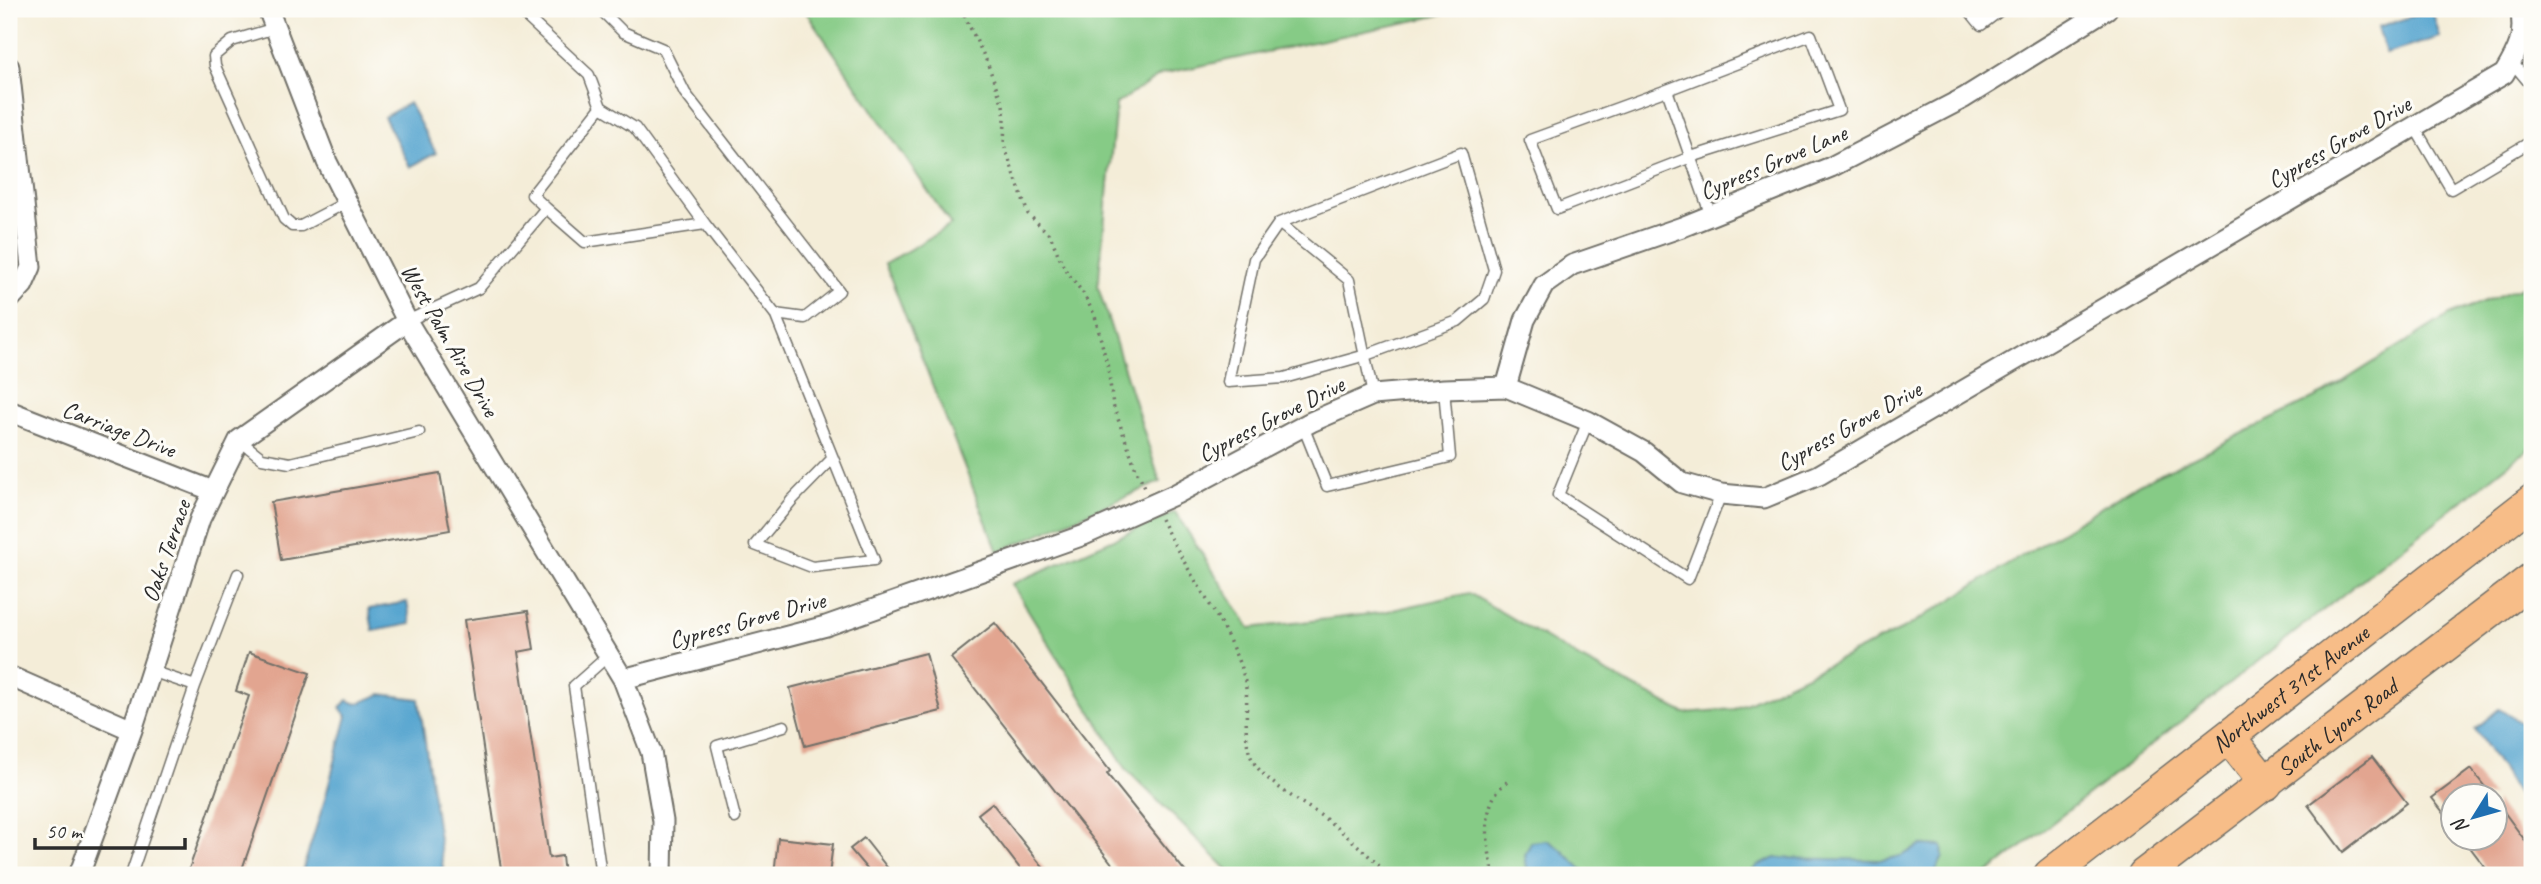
<svg xmlns="http://www.w3.org/2000/svg" width="2541" height="884" font-family="Caveat,sans-serif">
<style>
.green{fill:#86cb86;stroke:#587b58;stroke-width:2}
.water{fill:#55a4cf;stroke:#40687d;stroke-width:2}
.building{fill:#e2a590}
.lines{fill:none;stroke-linecap:round;stroke-linejoin:round}
.service-casing{stroke:#716f68;stroke-width:13}
.minor-casing{stroke:#716f68;stroke-width:23}
.primary-casing{stroke:#716f68;stroke-width:35}
.path{stroke:#716f68;stroke-width:3.5;stroke-dasharray:2 5;stroke-linecap:butt}
.service{stroke:#fff;stroke-width:10}
.minor{stroke:#fff;stroke-width:19}
.primary{stroke:#f7bd88;stroke-width:32}
.labels{text-anchor:middle;dominant-baseline:central;stroke-width:6;stroke-linejoin:round;paint-order:stroke}
.street-label{font-size:24px;fill:#2b2b2b;stroke:#fdfcf7}
</style>
<rect width="100%" height="100%" fill="#fdfcf7"/>
<filter id="ink" filterUnits="userSpaceOnUse"><feTurbulence type="fractalNoise" baseFrequency=".0143" numOctaves="2"/><feDisplacementMap in="SourceGraphic" scale="14" xChannelSelector="R" yChannelSelector="G"/><feConvolveMatrix kernelMatrix="1 2 1 2 8 2 1 2 1" color-interpolation-filters="sRGB"/></filter>
<filter id="wash" filterUnits="userSpaceOnUse"><feTurbulence type="fractalNoise" baseFrequency=".00686" numOctaves="4" result="noise"/><feDisplacementMap in="SourceGraphic" scale="28" xChannelSelector="R" yChannelSelector="G"/><feGaussianBlur stdDeviation="1.57" result="paint"/><feColorMatrix in="noise" values="0 0 0 0 0 0 0 0 0 0 0 0 0 0 0 0 0 1.4 0 .05"/><feComposite in="paint" operator="in"/></filter>
<g filter="url(#wash)">
<rect width="100%" height="100%" fill="#f4edd8"/>
<path class="green" d="M804,9H1454L1436,16L1162,74L1116,104L1098,287L1160,482L998,552L885,264L951,225Z
M2532,283V446L1986,875H1233L1127,770L1012,584L1175,512L1250,628L1379,613L1469,593L1581,659L1684,713L1735,709L1905,628L2139,484L2323,394L2449,315Z"/>
<path class="water" d="M2432,10L2440,37L2386,54L2378,27Z
M409,103L436,153L410,167L384,117Z
M407,602L411,624L373,631L369,609Z
M381,694L419,699L444,875H301L325,799L347,716L340,708L347,700L357,704Z
M2499,709L2532,730V816L2475,729Z
M1547,840L1562,850L1588,875H1528L1525,855L1531,842Z
M1922,845L1942,846L1943,857L1934,875H1750L1756,866L1776,858L1883,860L1901,856Z"/>
<g id="blocks">
<path class="building" d="M440,473L450,530L281,560L271,502Z
M528,611L534,649L518,652L549,858L562,856L564,875H502L464,620Z
M995,623L1110,771L1107,774L1188,875H1121L951,658Z
M249,652L310,673L240,875H187L249,696L236,691Z
M926,653L941,711L805,746L790,688Z
M2372,757L2407,803L2343,852L2308,805Z
M2471,769L2492,796H2454V826L2432,798Z
M2496,801L2532,850V875H2491L2463,838H2496Z
M992,803L1049,875H1025L978,814Z
M778,838L833,844L829,875H774Z
M864,838L893,875H872L850,849Z"/>
</g>
</g>
<g filter="url(#ink)">
<use href="#blocks" fill-opacity="0" stroke="#716f68" stroke-width="2"/>
<g class="lines">
<g class="service-casing">
<path id="service" d="M518,9L589,75L601,107L635,128L705,224
M600,9L623,32L663,49L685,93L839,291L805,318L775,314
M1968,9L1981,25L2002,9
M275,28L232,41L214,56L215,66L284,219L292,226H301L347,202
M2511,61L2532,86
M1667,90L1530,140L1557,209L1691,157L1839,110L1811,35L1667,90L1711,216
M2414,126L2451,189L2532,141
M546,208L532,195L601,107
M1279,223L1254,259L1228,382L1284,378L1366,355L1458,321L1484,299L1494,270L1461,153L1279,223L1349,280L1373,395
M407,321L479,288L546,208L585,242L705,224L775,314L874,560L812,567L755,545L792,500L833,458
M1588,421L1558,495L1688,579L1721,494
M1303,426L1327,486L1450,457L1444,389
M239,440L262,458L290,463L419,432
M195,686L238,574
M735,818L717,746L784,726
M131,875L195,686L151,671
M601,875L574,686L609,655"/>
</g>
<g class="minor-casing">
<path id="minor" d="M268,9L327,162L407,321L623,679L651,752L663,821L662,875
M9,67L31,267L23,285L9,300
M1506,387L1525,320L1544,285L1572,265L1682,227L1831,167L1964,98L2107,9
M9,411L213,491
M9,676L132,730
M623,679L826,626L1084,535L1176,494L1311,422L1373,395L1444,389L1506,387L1588,421L1644,452L1682,483L1721,494L1764,498L1819,475L2504,74C2518,51 2526,36 2520,9
M79,875L132,730L200,519L239,440L407,321"/>
</g>
<g class="primary-casing">
<g id="primary">
<path d="M2229,737L2266,784"/>
<path id="s1" d="M2050,875L2532,501"/>
<path id="s2" d="M2144,875L2532,579"/>
</g>
</g>
<path class="path" d="M961,9L987,62L1003,105L1005,118L1004,145L1028,214L1050,235L1064,268L1083,293L1095,316L1108,368L1113,405L1136,469L1145,487
M1161,519C1186,572 1225,619 1243,674C1253,704 1237,742 1257,767C1273,787 1300,801 1320,815C1345,833 1367,853 1388,875
M1494,875C1487,846 1479,802 1507,782"/>
<use href="#service" class="service"/>
<use href="#minor" class="minor"/>
<use href="#primary" class="primary"/>
</g>
</g>
<g class="labels">
<g class="street-label">
<text transform="translate(2339 142) rotate(-30)">Cypress Grove Drive</text>
<text transform="translate(1773 162) rotate(-23)">Cypress Grove Lane</text>
<text transform="translate(450 340) rotate(60)">West Palm Aire Drive</text>
<text transform="translate(1271 419) rotate(-27)">Cypress Grove Drive</text>
<text transform="translate(1849 426) rotate(-29)">Cypress Grove Drive</text>
<text transform="translate(119 429) rotate(21)">Carriage Drive</text>
<text transform="translate(166 551) rotate(-71)">Oaks Terrace</text>
<text transform="translate(747 620) rotate(-15)">Cypress Grove Drive</text>
<text stroke="none"><textPath href="#s1" startOffset="304">Northwest 31st Avenue</textPath></text>
<text stroke="none"><textPath href="#s2" startOffset="243">South Lyons Road</textPath></text>
</g>
</g>
<rect width="2541" height="884" fill="none" stroke="#fdfcf7" stroke-width="35"/>
<g transform="translate(2474 817) rotate(233)"><circle r="33" fill="#fdfcf7" stroke="#a9a8a5" stroke-width="2"/>
<path d="M0-5L12 26L0 18L-12 26Z" fill="#1f6fb2"/>
<text y="-10" font-size="19" font-weight="bold" text-anchor="middle" fill="#2b2b2b">N</text>
</g>
<path d="M35 838v10h150v-10" fill="none" stroke="#2b2b2b" stroke-width="3.5"/>
<text x="46" y="838" font-size="21" fill="#2b2b2b" stroke="#fdfcf7" stroke-width="5" paint-order="stroke">50 m</text>
</svg>
